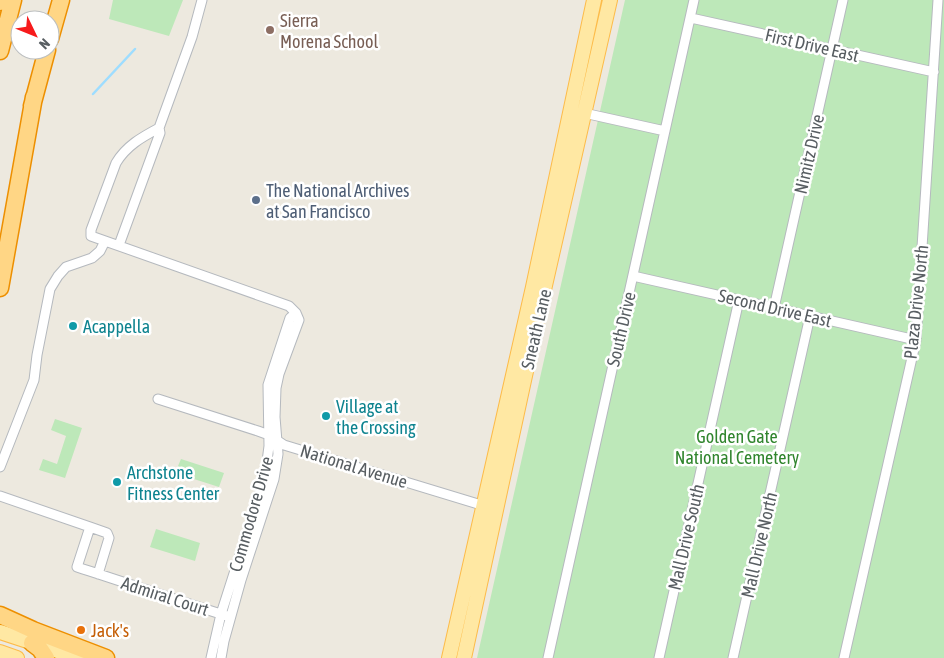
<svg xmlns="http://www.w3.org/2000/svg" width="944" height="658" font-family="'Asap Condensed',sans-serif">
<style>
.green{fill:#bde8b9}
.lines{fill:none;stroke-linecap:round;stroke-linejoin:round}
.stream{stroke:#9eddff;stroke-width:2.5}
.street-casing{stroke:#b5b9be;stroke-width:11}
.primary-casing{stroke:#fdbb49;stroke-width:16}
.highway-casing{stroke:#ed8f00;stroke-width:19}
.street{stroke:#fff;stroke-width:9}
.primary{stroke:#ffe8a3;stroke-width:14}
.highway{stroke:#ffd685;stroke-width:16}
.education-dot{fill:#8d6e63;stroke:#fff;stroke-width:2}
.service-dot{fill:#5c6f8a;stroke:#fff;stroke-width:2}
.culture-dot{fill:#0f9aa8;stroke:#fff;stroke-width:2}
.food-dot{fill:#e8710a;stroke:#fff;stroke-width:2}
.labels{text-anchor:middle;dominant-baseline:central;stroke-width:5;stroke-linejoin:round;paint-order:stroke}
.education-label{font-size:18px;fill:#785e54;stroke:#fff;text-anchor:start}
.street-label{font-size:18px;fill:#585e62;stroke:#fff}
.service-label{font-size:18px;fill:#4e5e75;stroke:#fff;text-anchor:start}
.culture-label{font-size:18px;fill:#0d838f;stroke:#fff;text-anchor:start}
.park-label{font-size:18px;fill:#30852d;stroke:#fff}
.food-label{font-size:18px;fill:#c56008;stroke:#fff;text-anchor:start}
</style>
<rect width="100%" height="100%" fill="#ede9df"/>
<path class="green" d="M113,0H183L169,36L109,19Z
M625,0H944V658H477Z
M55,419L82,428L65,478L39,470L43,459L57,464L66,436L51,430Z
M181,459L224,473L219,487L175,473Z
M156,529L200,543L195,561L150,547Z"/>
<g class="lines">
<path class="stream" d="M93,94L135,49"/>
<g class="street-casing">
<path id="street" d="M691,18L934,72
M584,113L665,131
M159,128C142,137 126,146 116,163L91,230V236L289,306L296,313L299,320L279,374L276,388L275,417L278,454L274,479L241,580L224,641L221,658
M119,245L160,133L159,128L192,37L202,0
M633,276L916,340
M774,308L843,0
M158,399L258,431L269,435L284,445L488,507
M0,467L34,380L37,355L50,289L58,276L66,267L92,258L100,251L105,241
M0,496L90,527
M98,574L109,538L107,533L90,527L77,567C127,583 176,600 227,616
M211,658L221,614L265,477L269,446L268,385L290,318L296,313
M548,658L694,0
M659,658L739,300
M733,658L810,316
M844,658L916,340L938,0"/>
</g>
<g class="primary-casing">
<path id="primary" d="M0,632L79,658
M0,652L17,658
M449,658L533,287L594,0
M464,658L536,325L610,0"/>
</g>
<g class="highway-casing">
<path id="highway" d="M0,2L1,0
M50,39L61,0
M0,51L13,0
M32,106L47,50
M0,288L34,97
M0,615L33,630L106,658
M32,643L40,649L46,658"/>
</g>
<use href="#street" class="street"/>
<use href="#primary" class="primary"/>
<use href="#highway" class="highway"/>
</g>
<circle class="education-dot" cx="270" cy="30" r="5"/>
<circle class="service-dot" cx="256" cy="200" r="5"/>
<g class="culture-dot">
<circle cx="73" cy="326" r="5"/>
<circle cx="326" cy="416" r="5"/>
<circle cx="117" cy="482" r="5"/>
</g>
<circle class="food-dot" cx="81" cy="630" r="5"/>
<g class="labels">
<g class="education-label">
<text x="280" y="20">Sierra<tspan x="280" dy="21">Morena School</tspan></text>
</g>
<g class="street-label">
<text transform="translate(812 45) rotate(13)">First Drive East</text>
<text transform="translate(809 154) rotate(-77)">Nimitz Drive</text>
<text transform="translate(916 302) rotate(-84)">Plaza Drive North</text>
<text transform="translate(775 308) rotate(13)">Second Drive East</text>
<text transform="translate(536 329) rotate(-77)">Sneath Lane</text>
<text transform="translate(621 329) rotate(-77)">South Drive</text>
<text transform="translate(354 466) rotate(17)">National Avenue</text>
<text transform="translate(251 514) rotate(-74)">Commodore Drive</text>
<text transform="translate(686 537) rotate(-77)">Mall Drive South</text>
<text transform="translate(759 545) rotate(-77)">Mall Drive North</text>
<text transform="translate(165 596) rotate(18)">Admiral Court</text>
</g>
<g class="service-label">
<text x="266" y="190">The National Archives<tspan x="266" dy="21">at San Francisco</tspan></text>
</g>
<g class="culture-label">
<text x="83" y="326">Acappella</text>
<text x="336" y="406">Village at<tspan x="336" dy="21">the Crossing</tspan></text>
<text x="127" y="472">Archstone<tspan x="127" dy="21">Fitness Center</tspan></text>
</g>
<g class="park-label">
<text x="737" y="436">Golden Gate<tspan x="737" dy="21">National Cemetery</tspan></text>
</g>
<g class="food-label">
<text x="91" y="630">Jack's</text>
</g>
</g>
<g transform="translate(35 35) rotate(133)"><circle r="24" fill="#ffffff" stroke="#bcbfc0"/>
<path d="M0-4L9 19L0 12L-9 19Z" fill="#f71b1c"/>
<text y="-8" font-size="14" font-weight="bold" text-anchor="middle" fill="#585e62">N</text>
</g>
</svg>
